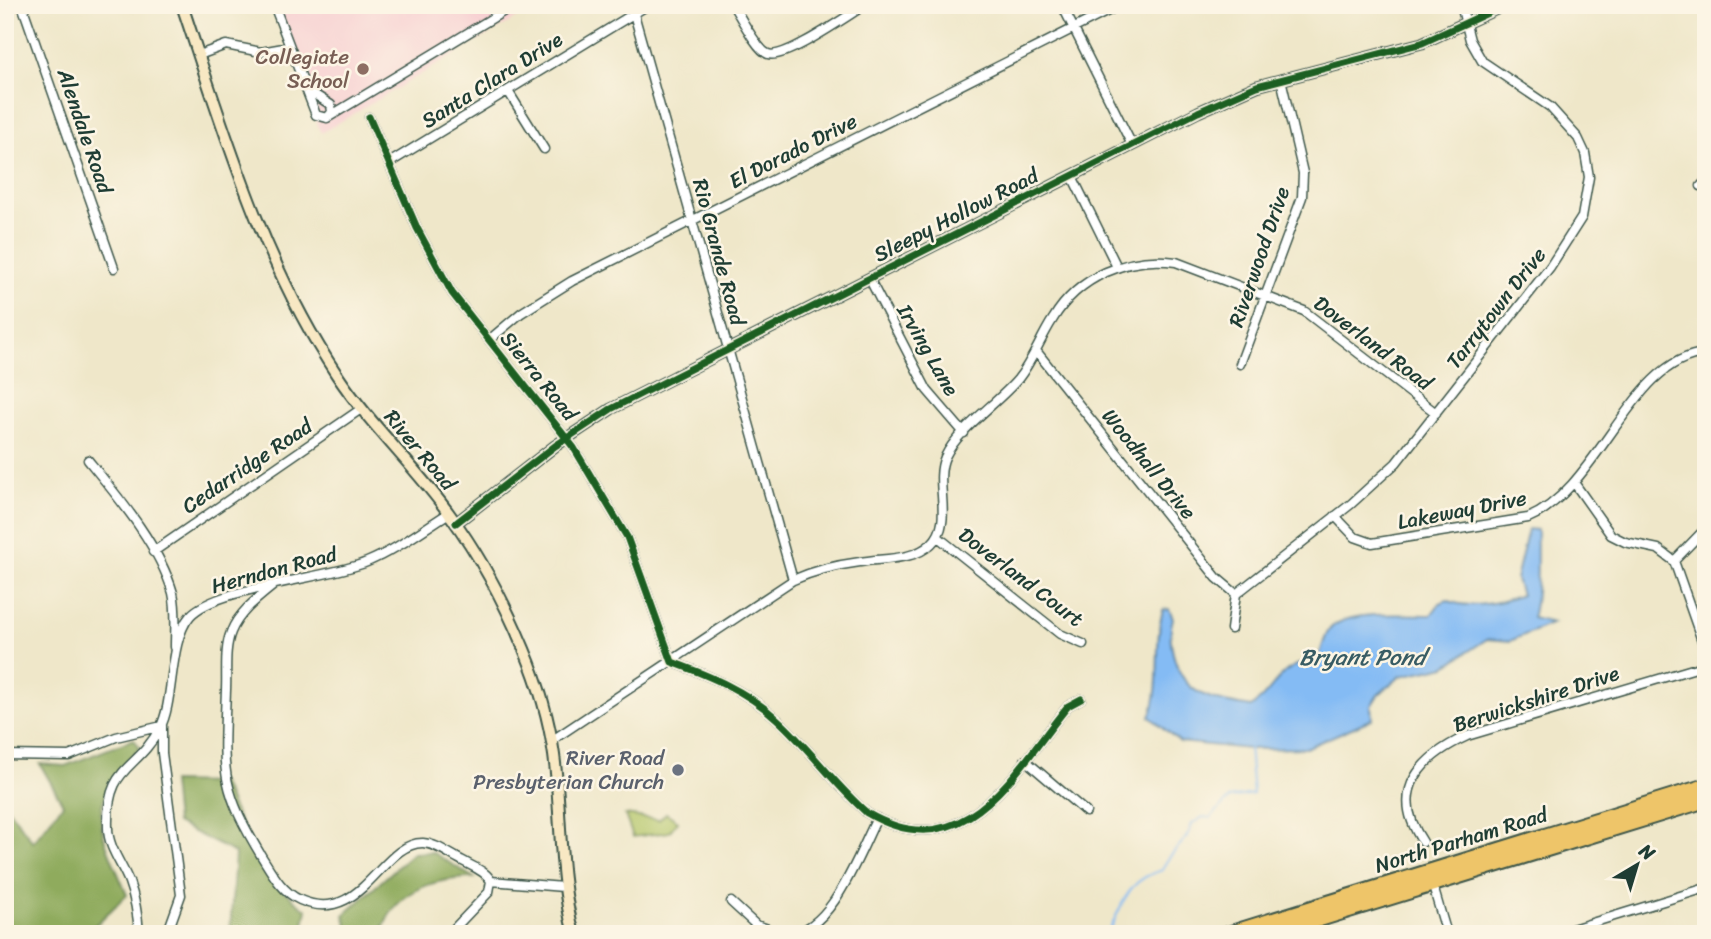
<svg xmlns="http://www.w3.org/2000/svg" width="1711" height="939" font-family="Sriracha,sans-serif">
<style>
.built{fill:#f7cfd1}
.green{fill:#b4c669;stroke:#6a824e;stroke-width:2}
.forest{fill:#8fab5d;stroke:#577448;stroke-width:2}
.water{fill:#84bbf4;stroke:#527c94;stroke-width:2}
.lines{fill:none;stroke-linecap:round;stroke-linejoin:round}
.stream{stroke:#84bbf4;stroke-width:2}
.minor-casing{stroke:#3e564a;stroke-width:11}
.tertiary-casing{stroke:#3e564a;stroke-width:13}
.secondary-casing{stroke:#3e564a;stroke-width:14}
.trunk-casing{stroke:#3e564a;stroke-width:18}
.minor{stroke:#fff;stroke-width:8}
.tertiary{stroke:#fff;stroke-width:10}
.secondary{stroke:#f8e8c3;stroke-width:10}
.trunk{stroke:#eec569;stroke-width:14}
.cycleway-casing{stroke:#fcf5e5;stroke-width:11}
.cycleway{stroke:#1b5e20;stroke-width:7}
.education-dot{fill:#8d6e63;stroke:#fcf5e5;stroke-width:2.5}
.worship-dot{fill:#6b7280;stroke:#fcf5e5;stroke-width:2.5}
.labels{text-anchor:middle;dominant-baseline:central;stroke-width:5;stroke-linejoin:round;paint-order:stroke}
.education-label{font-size:21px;fill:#785e54;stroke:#fcf5e5;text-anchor:end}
.street-label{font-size:21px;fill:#1f3d34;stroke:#fcf5e5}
.worship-label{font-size:21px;fill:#5b616d;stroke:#fcf5e5;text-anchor:end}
.water-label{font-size:23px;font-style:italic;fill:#385c64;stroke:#fcf5e5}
</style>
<rect width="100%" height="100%" fill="#fcf5e5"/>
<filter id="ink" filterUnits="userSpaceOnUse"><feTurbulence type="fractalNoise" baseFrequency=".0143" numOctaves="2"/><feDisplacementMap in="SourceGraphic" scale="14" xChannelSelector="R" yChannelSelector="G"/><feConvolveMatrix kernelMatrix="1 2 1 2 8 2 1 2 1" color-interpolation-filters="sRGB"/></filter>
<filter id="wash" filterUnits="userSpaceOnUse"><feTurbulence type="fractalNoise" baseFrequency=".00686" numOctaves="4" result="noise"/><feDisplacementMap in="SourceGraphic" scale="28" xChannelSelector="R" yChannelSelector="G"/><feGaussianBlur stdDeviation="1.57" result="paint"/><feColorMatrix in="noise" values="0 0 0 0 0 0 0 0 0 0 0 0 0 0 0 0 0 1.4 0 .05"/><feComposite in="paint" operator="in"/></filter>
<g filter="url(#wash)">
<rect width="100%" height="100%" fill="#efe7c9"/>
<path class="built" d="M272,5H539L321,133Z"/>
<path class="green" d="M666,813L678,821L669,832L633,837L625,815L659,820Z"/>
<path class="forest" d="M134,739L140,748C82,810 98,824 127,895L86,934H5V804L33,842L63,804L40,764L65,766Z
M172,782L221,783C244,829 263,879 307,910L302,934H230L235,853L176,823Z
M432,852L474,878C433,878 393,891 381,934H351L344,915L413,853Z"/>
<path class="water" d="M1528,529L1537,530C1536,558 1539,593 1532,618L1553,623L1510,641L1487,639L1446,666L1401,676L1378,695L1371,706L1372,719L1306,748L1249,749L1180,742L1150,717C1163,683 1153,645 1163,610L1169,609L1173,618C1166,641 1176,680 1198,692C1214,701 1234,704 1251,707C1281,687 1271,668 1318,659C1322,650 1324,636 1330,629C1346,610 1406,615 1431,615L1440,603L1447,600C1467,610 1501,603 1521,595L1516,579Z"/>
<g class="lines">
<path class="stream" d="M1107,934C1124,905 1124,881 1162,870C1168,852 1189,842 1192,824L1203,817L1210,818L1230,798L1253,794L1249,747"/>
</g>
</g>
<g filter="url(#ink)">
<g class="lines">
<g class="minor-casing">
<path id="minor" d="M22,5L114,268
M274,5C288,42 302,79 316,115L327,118L332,112L331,105L306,89
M733,5C740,16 757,50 768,54C785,60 848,15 865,5
M1062,5L1132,145
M634,14L793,580
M199,55L226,45L261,52L289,47
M508,91L544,149
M369,117L417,228L452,293L574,448L627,537L672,662C710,676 747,691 777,719C809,748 834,784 867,813C966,871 1015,770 1068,706L1081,699
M327,118L514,5
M389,163L648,5
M1072,176L1117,267
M1701,186L1706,181
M869,278L927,390L964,433
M489,340L521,313L572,281L1120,5
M1037,352L1217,578L1236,594
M1240,364L1302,197L1303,173L1281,79
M88,460C119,498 159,545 173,593C177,610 175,629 175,647
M1575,484L1611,535L1625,542L1658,549L1674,561L1706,652
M1335,516L1355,537L1372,543L1528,518C1600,488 1631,358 1706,353
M938,537L1060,634L1083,644
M153,552L361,409
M1674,561L1706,528
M274,585C258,598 239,612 231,632C224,649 227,672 226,690C223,770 219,786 262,857C272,873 282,892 300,900C362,927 381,842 423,843C437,844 449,854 461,860C471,866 486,871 491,881L563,887
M1236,594L1351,504L1396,463L1550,267L1582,217L1589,177L1585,153L1578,138L1550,107L1482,61L1470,40L1461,5
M1231,629L1236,594
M551,741L793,580C813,571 837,565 860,562C883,558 913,561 931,544C955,522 933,484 945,457C958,429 998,403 1018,379C1033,360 1040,339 1053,319C1078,277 1128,255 1176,262L1304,311L1436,413
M5,755L69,756L116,737L162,726V753L181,895L167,934
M1025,760L1086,812
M1423,842C1388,791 1421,757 1467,736L1706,665
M1432,883L1447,934
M731,902L756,925L783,934
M139,934C138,916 135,898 129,882C122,864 108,847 108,828C106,764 136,773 160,728C175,701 168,642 190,616C215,587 327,579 367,562C396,550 422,530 449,513
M449,934L489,892L491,881
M788,934C832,932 859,853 877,818
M1556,934L1706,888"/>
</g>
<g class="tertiary-casing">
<path id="tertiary" d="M456,523L555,446L611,409L1198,112L1257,86L1422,43L1505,5"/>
</g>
<g class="secondary-casing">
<path id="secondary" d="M182,5C224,131 263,264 337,375C370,425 415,466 450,515C480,556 504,601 524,649C538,682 549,719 554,755C562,815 558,875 574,934"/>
</g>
<g class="trunk-casing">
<path id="trunk" d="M1228,934L1706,786
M1271,934L1706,800"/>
</g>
<use href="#minor" class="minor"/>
<use href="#tertiary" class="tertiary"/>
<use href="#secondary" class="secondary"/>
<use href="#trunk" class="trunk"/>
<g class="cycleway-casing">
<path id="cycleway" d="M369,117L417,228L452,293L574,448L627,537L672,662C710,676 747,691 777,719C809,748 834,784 867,813C966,871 1015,770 1068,706L1081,699
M456,523L555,446L611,409L1198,112L1257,86L1422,43L1505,5"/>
</g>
<use href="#cycleway" class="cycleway"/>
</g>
</g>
<circle class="education-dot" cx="363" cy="69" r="7"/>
<circle class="worship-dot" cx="678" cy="770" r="7"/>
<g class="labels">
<g class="education-label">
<text x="349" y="57">Collegiate<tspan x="349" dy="24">School</tspan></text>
</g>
<g class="street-label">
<text transform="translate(492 80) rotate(-32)">Santa Clara Drive</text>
<text transform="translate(85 131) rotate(71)">Alendale Road</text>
<text transform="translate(793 151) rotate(-27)">El Dorado Drive</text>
<text transform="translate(956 215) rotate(-27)">Sleepy Hollow Road</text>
<text transform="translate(719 252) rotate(75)">Rio Grande Road</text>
<text transform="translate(1259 257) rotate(-71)">Riverwood Drive</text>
<text transform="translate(1496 308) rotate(-52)">Tarrytown Drive</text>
<text transform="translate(1373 343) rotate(37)">Doverland Road</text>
<text transform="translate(928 350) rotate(60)">Irving Lane</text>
<text transform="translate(539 376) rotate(51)">Sierra Road</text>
<text transform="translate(420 450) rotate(50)">River Road</text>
<text transform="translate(1149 464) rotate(51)">Woodhall Drive</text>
<text transform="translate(247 466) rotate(-34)">Cedarridge Road</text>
<text transform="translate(1462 510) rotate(-11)">Lakeway Drive</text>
<text transform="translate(274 570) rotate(-15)">Herndon Road</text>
<text transform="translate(1021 577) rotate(37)">Doverland Court</text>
<text transform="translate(1536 699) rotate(-18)">Berwickshire Drive</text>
<text transform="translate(1461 840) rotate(-17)">North Parham Road</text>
</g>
<g class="worship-label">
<text x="664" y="758">River Road<tspan x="664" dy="24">Presbyterian Church</tspan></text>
</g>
<g class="water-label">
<text x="1362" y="657">Bryant Pond</text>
</g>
</g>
<rect width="1711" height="939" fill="none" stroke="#fcf5e5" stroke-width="28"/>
<g transform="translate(1637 865) rotate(38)" stroke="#fcf5e5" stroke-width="5" paint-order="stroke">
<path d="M0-5L12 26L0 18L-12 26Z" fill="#1f3d34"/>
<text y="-10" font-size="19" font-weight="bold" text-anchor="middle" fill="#1f3d34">N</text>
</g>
</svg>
